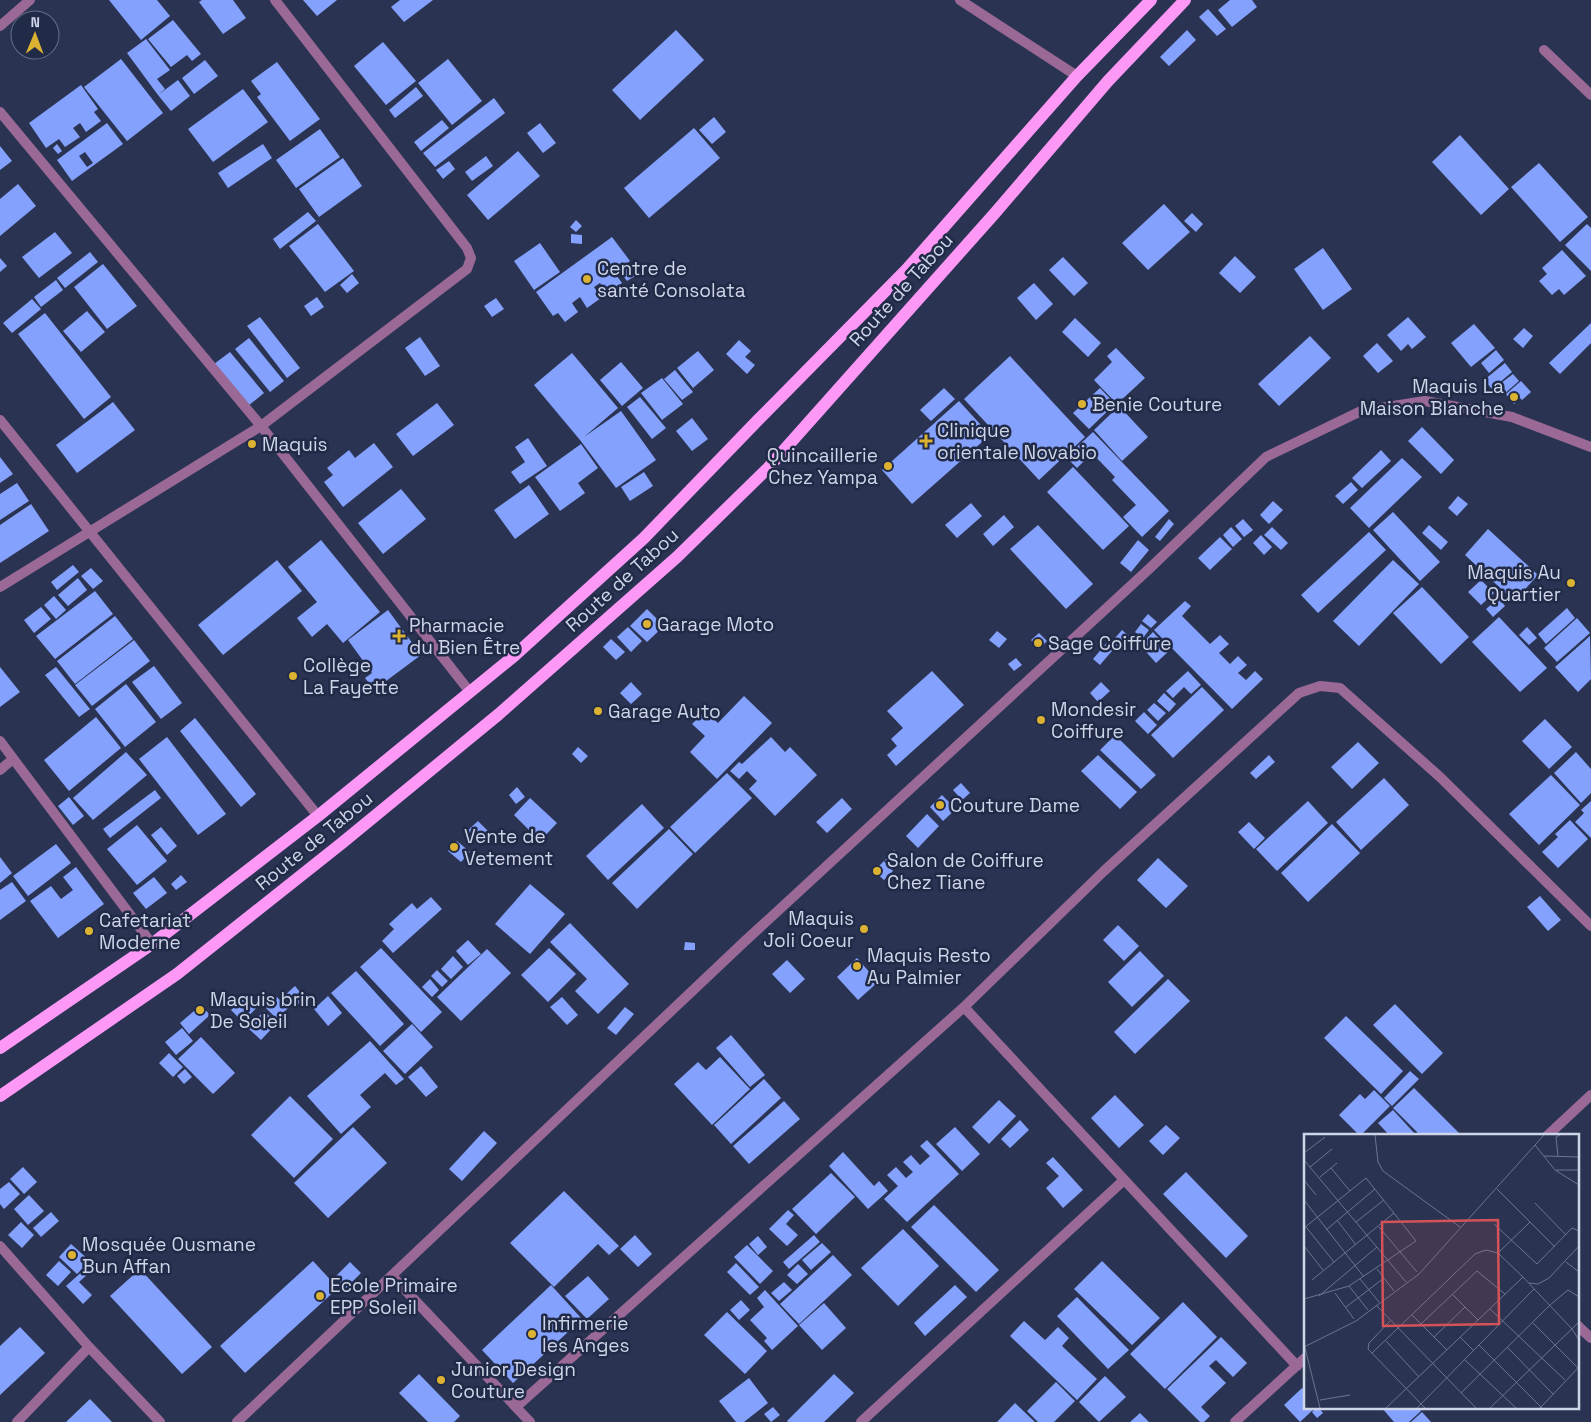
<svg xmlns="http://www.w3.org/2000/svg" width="1591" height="1422" font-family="'Space Grotesk',sans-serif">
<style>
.building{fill:#84a1fe;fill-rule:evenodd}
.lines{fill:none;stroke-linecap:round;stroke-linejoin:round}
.street{stroke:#9a6996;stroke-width:10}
.primary{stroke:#fe98f7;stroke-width:12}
.poi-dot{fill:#dcb233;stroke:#212a47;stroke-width:2}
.labels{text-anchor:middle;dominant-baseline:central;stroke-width:5;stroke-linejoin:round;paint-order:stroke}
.poi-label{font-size:19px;fill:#ced5e8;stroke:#212a47;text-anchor:start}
.street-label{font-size:19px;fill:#ced5e8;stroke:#212a47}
.inset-road{fill:none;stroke:#6c748e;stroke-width:1}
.view{fill:#d45358;fill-opacity:0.15;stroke:#d45358;stroke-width:2.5}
.inset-edge{fill:none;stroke:#ced5e8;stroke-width:2.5}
</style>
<rect width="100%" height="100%" fill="#2a3452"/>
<path class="building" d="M109,0H157L170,16L141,40Z
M202,0H233L246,18L223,34L199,2Z
M303,0H337L317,16Z
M400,0H433L404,22L391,7Z
M1230,0H1252L1257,7L1232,27L1218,10Z
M1208,9L1226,29L1217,36L1199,17Z
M173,20L201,54L192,61L187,55L171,67L148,39Z
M676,30L704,60L640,120L612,90Z
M1187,30L1196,40L1169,66L1160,57Z
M146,39L170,70L157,79L165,89L158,95L127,53Z
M383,42L416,81L386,105L354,66Z
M121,59L163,113L127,141L84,87Z
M448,59L482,101L452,125L418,83Z
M205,60L218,76L194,94L182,78Z
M277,62L320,119L290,141L257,97L261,94L251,81Z
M178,80L190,96L171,111L158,95Z
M81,85L98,109L94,112L101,121L86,132L80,123L73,128L80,137L65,147L59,139L46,148L29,123Z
M416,87L423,96L395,118L389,110Z
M243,89L268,122L213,162L188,129Z
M494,98L505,113L435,167L423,153Z
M714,117L726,132L712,144L699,130Z
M442,120L449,128L421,151L414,142Z
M107,123L123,144L72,181L57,160ZM85,152L93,163L87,167L79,156Z
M540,123L556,143L543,153L527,133Z
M694,128L720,158L649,218L624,188Z
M320,129L340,157L296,188L276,160Z
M1460,135L1509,189L1481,215L1432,162Z
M57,144L62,151L58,154L53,148Z
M263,144L272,158L228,188L218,173Z
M0,146L12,161L0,170Z
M518,151L540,176L488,220L467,195Z
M486,156L493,166L472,181L465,172Z
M343,158L362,186L319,217L299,189Z
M449,161L455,169L443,179L436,170Z
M1539,163L1588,217L1560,242L1511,187Z
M18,184L36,206L0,236V199Z
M1164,204L1190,232L1148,270L1122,243Z
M308,212L316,221L280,249L273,239Z
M1192,213L1203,224L1196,232L1184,221Z
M576,220L582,226L576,232L570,227Z
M318,224L354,271L325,292L289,246Z
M1587,224L1591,228V271L1565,245Z
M55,232L72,253L39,278L22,257Z
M571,234L582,235V244L571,243Z
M612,237L630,261L626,264L635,276L627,281L618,269L614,272L622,283L608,294L600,283L594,287L601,298L587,308L580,297L572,303L578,312L565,322L558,313L553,316L536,292Z
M540,243L560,272L534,290L514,261Z
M1323,248L1352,289L1323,310L1294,269Z
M1562,250L1586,276L1564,295L1559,289L1552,295L1539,281L1547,274L1542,268Z
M90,252L98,262L65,288L57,278Z
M1235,256L1256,277L1240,293L1219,273Z
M1063,257L1088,283L1074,296L1049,270Z
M0,258L7,266L0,272Z
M103,264L137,306L107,329L74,287Z
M352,274L359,283L347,293L340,285Z
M56,280L63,290L41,307L34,297Z
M1034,283L1053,304L1036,320L1017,298Z
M317,297L324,307L311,316L304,306Z
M496,298L504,309L492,317L484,306Z
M32,299L41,309L12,333L3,323Z
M87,311L105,332L81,352L63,331Z
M45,313L111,397L84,419L18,334Z
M260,317L300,368L287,378L247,326Z
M1408,317L1426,337L1412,349L1408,344L1401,351L1387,335Z
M1075,318L1101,343L1088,357L1062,332Z
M1591,323V343L1560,374L1549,363Z
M1474,324L1495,348L1471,367L1451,343Z
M1524,328L1533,336L1523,348L1513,339Z
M1310,336L1331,358L1279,406L1258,384Z
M420,337L440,366L425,376L405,348Z
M249,338L284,381L270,392L235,349Z
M739,340L751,351L745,357L755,365L747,374L726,354Z
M1377,343L1393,361L1378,373L1363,356Z
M1116,348L1145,378L1117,404L1094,380L1112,362L1107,356Z
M1496,350L1504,360L1489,373L1481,363Z
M698,351L714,370L693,388L677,368Z
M230,352L264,393L248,406L214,364Z
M572,353L618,408L584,437L621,411L656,460L616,488L580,440L534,385Z
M1010,356L1085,437L1039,480L964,399Z
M621,362L643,388L622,406L600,380Z
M1505,363L1512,372L1492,389L1484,380Z
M675,370L693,392L682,400L664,379Z
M1513,374L1519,381L1503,395L1496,387Z
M662,378L683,404L662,420L641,393Z
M1521,381L1531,392L1522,400L1520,398L1514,404L1506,394Z
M944,388L955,399L931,421L920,410Z
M1100,388L1115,404L1089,429L1073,413Z
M640,397L666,428L652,439L627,407Z
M959,401L990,435L912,504L882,470Z
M113,402L135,430L77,473L56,445Z
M437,403L454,425L413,456L396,434Z
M1119,406L1148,437L1122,461L1094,430Z
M692,418L708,439L692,451L676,431Z
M1422,427L1454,460L1441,474L1408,441Z
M1093,432L1169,511L1142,537L1123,517L1136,505L1112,480L1115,477L1092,453L1077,468L1066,457Z
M528,438L547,466L520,484L511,472L525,462L515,447Z
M374,443L393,467L343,507L324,482L333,475L327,468L349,450L355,458Z
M581,444L598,468L578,483L585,493L560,511L535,477Z
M1381,450L1391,461L1362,488L1352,478Z
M0,457L13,474L0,483Z
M1402,458L1422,477L1369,528L1350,508Z
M1073,467L1129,526L1103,550L1047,492Z
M644,472L653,486L630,501L621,487Z
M1351,482L1358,490L1343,504L1335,496Z
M17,483L29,501L0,520V494Z
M529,485L549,514L515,539L494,510Z
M401,489L426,519L383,554L358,523Z
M1458,496L1468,504L1457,516L1448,508Z
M1273,501L1283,510L1269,524L1260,515Z
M971,503L982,516L957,538L945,525Z
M31,504L49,531L0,563V525Z
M1393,512L1440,562L1420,581L1373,530Z
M1004,515L1014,527L993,546L983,534Z
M1169,519L1174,524L1160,541L1155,537Z
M1243,519L1253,530L1244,537L1235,526Z
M1038,525L1093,584L1066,609L1010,549Z
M1429,525L1448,542L1441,550L1422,533Z
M1231,527L1242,539L1233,547L1223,535Z
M1272,527L1288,543L1281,550L1264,535Z
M1488,529L1538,575L1514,601L1465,555Z
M1369,532L1386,550L1318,613L1301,595Z
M1261,535L1272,547L1264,555L1253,543Z
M1220,537L1232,549L1210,570L1198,558Z
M321,540L380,612L343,643L327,624L312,637L297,618L317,602L288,567Z
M1138,540L1149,550L1131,572L1120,563Z
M277,560L302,591L223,655L198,625Z
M1393,560L1419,584L1359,646L1333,621Z
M73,565L79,572L57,590L51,582Z
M91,568L103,581L93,589L81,576Z
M78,578L87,590L68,606L58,595Z
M1481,580L1494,593L1481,605L1468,592Z
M1422,587L1469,637L1441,664L1393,613Z
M95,591L113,614L55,659L36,636Z
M54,596L66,610L56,619L44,605Z
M1499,598L1505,606L1493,617L1486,609Z
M1185,601L1191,606L1182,616L1210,644L1220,635L1229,644L1219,653L1230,664L1238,656L1247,665L1238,673L1246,680L1255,671L1263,679L1232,709L1154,630Z
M41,607L51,619L34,633L24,620Z
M1567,608L1575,618L1546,644L1538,634Z
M647,609L664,626L647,642L630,626Z
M388,610L421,655L374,690L365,678L372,673L348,640Z
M1148,614L1157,622L1151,628L1142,621Z
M115,616L133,639L75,684L57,661Z
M1499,617L1547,668L1520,692L1472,642Z
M1577,618L1590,633L1557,662L1544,648Z
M1141,624L1149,630L1143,638L1135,632Z
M628,627L642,641L631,652L617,637Z
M1527,627L1537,638L1529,645L1519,635Z
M1122,630L1129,636L1122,644L1115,638Z
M997,631L1007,639L999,648L989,640Z
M1153,632L1170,650L1156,663L1140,645Z
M1039,633L1047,641L1039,649L1031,640Z
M1590,636L1591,679L1578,692L1555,667Z
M611,639L625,652L616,660L603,647Z
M1110,639L1117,645L1100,665L1093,659Z
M134,640L150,661L92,706L75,685Z
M1016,658L1022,665L1014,671L1008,664Z
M154,666L182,703L161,719L132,682Z
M0,667L20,692L0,707Z
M56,667L90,709L79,717L45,675Z
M932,671L964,705L896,766L887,755L897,746L891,739L903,728L887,711Z
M1188,671L1201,685L1191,694L1184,687L1173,698L1166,691Z
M631,682L642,694L631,704L620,693Z
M1101,682L1110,691L1098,702L1090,693Z
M126,684L156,722L125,747L95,709Z
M1202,687L1224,710L1173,758L1151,735Z
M1164,693L1176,704L1169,712L1157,701Z
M744,696L772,723L717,779L690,752L705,736L692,724L705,711L718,723Z
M1154,703L1166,713L1158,721L1147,710Z
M1144,712L1157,725L1148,734L1135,721Z
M96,717L121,748L69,791L44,760Z
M195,718L256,794L241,807L180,731Z
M1545,719L1572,747L1549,769L1522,741Z
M1115,735L1156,775L1141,789L1100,750Z
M167,737L226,814L198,835L139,759Z
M771,737L785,752L790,747L817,775L775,816L749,789L757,781L747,771L739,779L730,771L739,762L742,764Z
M1358,742L1379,763L1352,789L1331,767Z
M578,747L588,756L581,763L572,754Z
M126,752L147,775L93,820L73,798Z
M1576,752L1591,769V793L1581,803L1554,773Z
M1098,755L1137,792L1120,809L1081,771Z
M1269,755L1275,762L1256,779L1250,773Z
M727,773L752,798L695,853L670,827Z
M1551,775L1580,805L1539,845L1509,814Z
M1384,778L1409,805L1361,850L1336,822Z
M961,783L970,793L962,800L953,790Z
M517,787L525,797L516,804L509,795Z
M155,790L161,798L110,838L103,829Z
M942,795L956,809L943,821L930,807Z
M69,797L84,816L73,825L58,806Z
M530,798L557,823L540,841L514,815Z
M842,798L852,809L827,833L816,822Z
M1308,801L1328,823L1277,871L1256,849Z
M1591,801V838L1575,822L1584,813L1581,810Z
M642,804L664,828L608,880L586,856Z
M927,814L939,826L918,848L906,836Z
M1570,820L1588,839L1558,868L1542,852L1558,837L1555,834Z
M478,821L489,832L477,843L466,832Z
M1249,822L1265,838L1254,849L1238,832Z
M1332,824L1360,853L1308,902L1281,873Z
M137,825L167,861L137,885L107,849Z
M161,827L177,846L167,855L151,835Z
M669,829L693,854L637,909L612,883Z
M457,841L470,852L461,862L448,851Z
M56,844L71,863L28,896L13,876Z
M894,850L904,860L895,869L885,860Z
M0,857L12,873L0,883Z
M1158,858L1188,886L1166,908L1137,880Z
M884,861L893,871L884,880L874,871Z
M76,867L104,904L58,938L30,901L51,886L61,899L73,890L63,877Z
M181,875L187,882L176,890L171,884Z
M154,877L167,893L146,909L133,893Z
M12,882L26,901L0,920V890Z
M530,884L565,914L530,954L495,924Z
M1540,896L1561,920L1548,931L1527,907Z
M431,897L442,909L393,953L382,941L394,929L389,924L412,903L417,909Z
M570,923L629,984L598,1014L575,991L587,979L550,942Z
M1118,925L1139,946L1124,961L1103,940Z
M468,940L481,954L468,965L456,951Z
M685,942L695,943V950H684Z
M381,948L442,1012L421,1032L360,967Z
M549,948L576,974L548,1002L521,975Z
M487,949L511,973L461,1021L437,997Z
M1140,951L1164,976L1132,1007L1108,982Z
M453,956L463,967L451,979L441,969Z
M857,958L878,982L858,1000L837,977Z
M787,960L805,979L790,993L772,974Z
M437,970L448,981L442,987L431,976Z
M356,971L404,1024L380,1046L331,993Z
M430,979L439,990L432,997L422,987Z
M1168,979L1190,1001L1135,1054L1114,1032Z
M295,986L305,998L294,1008L284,996Z
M247,994L258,1006L243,1022L231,1010Z
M328,996L342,1013L328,1026L314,1009Z
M277,997L288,1008L277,1019L266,1008Z
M562,997L578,1015L567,1025L550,1007Z
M1395,1004L1443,1053L1422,1074L1373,1025Z
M201,1005L210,1015L189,1034L180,1023Z
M625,1007L634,1014L616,1035L607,1028Z
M264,1011L277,1023L261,1040L248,1028Z
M1346,1016L1403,1071L1381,1094L1324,1038Z
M412,1024L433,1047L405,1074L383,1051Z
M182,1028L193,1041L176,1055L165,1042Z
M731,1035L765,1075L750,1087L716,1048Z
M201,1037L235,1073L213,1094L178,1059Z
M370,1041L404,1079L396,1085L385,1073L360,1095L371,1107L341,1134L307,1096Z
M169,1053L183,1067L173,1077L159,1063Z
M720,1057L750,1089L712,1125L674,1084L698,1062L706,1070Z
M421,1066L438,1087L426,1097L408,1077Z
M185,1069L192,1077L184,1084L177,1076Z
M1410,1071L1419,1079L1392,1106L1384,1098Z
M764,1079L781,1098L731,1144L714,1125Z
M1414,1088L1462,1136H1421L1393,1108Z
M1374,1090L1390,1106L1360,1136L1339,1115L1360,1094L1365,1099Z
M1115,1095L1144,1125L1119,1148L1091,1118Z
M290,1096L333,1139L294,1178L251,1135Z
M999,1100L1016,1116L989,1144L972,1127Z
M784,1101L800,1119L749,1164L733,1146Z
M1393,1110L1417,1136H1390L1378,1123Z
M1020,1120L1029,1130L1010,1148L1001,1139Z
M1166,1125L1180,1138L1163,1155L1149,1141Z
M353,1127L387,1163L328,1218L294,1183Z
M955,1127L980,1154L962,1171L936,1144Z
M484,1131L497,1143L462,1181L449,1169Z
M927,1140L959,1174L907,1222L884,1199L898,1186L887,1175L896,1167L906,1178L913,1172L903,1162L911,1155L920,1165L930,1156L920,1146Z
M843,1152L874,1186L879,1181L888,1191L868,1209L829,1166Z
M1053,1157L1083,1190L1063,1208L1046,1188L1059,1176L1046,1163Z
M23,1167L37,1182L24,1194L10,1179Z
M1186,1172L1248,1236L1226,1258L1163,1194Z
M831,1173L855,1197L816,1234L792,1209Z
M9,1182L20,1194L4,1209L0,1204V1189Z
M564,1191L619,1246L609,1255L598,1244L554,1287L510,1243Z
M29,1195L44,1211L28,1225L14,1209Z
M934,1205L999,1270L976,1292L911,1227Z
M788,1210L794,1215L786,1224L798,1235L787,1246L769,1229Z
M51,1212L59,1221L41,1237L33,1228Z
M21,1222L34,1235L22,1248L8,1235Z
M903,1229L939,1266L898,1306L861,1268Z
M635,1235L652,1254L638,1267L620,1249Z
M814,1235L820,1242L789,1269L783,1262Z
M758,1236L767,1247L758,1255L749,1244Z
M822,1243L831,1252L811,1270L802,1260Z
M71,1244L90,1261L77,1274L59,1257Z
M747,1245L773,1271L760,1284L734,1257Z
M833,1255L852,1275L799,1324L780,1304Z
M59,1261L71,1272L58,1286L46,1275Z
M313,1261L338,1288L245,1373L220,1346Z
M1102,1261L1160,1318L1132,1345L1074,1289Z
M350,1262L361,1273L343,1291L332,1280Z
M736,1263L759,1287L750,1295L727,1272Z
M798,1264L808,1274L797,1284L787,1275Z
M85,1269L89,1273L79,1282L92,1295L83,1304L66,1286Z
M140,1269L212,1347L182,1374L110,1296Z
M588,1276L609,1299L587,1319L565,1296Z
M784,1282L792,1290L779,1301L771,1293Z
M551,1285L582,1319L513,1383L482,1350Z
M955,1285L967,1297L925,1336L914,1323Z
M765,1290L798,1326L772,1350L764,1341L767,1338L750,1320L764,1307L757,1298Z
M1077,1297L1129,1350L1108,1369L1057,1316Z
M741,1300L750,1310L739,1320L730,1310Z
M1183,1302L1217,1337L1165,1389L1130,1354Z
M824,1303L846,1328L822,1350L799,1325Z
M727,1312L767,1351L745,1374L704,1335Z
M1024,1321L1045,1340L1058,1327L1069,1338L1062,1346L1097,1379L1077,1400L1010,1336Z
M20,1327L45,1353L0,1395V1346Z
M1221,1337L1247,1363L1233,1377L1216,1360L1209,1366L1226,1383L1201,1407L1210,1416L1204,1422H1200L1167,1389Z
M419,1374L460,1416L454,1422H428L399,1393Z
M834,1374L854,1393L824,1422H788L787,1421Z
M1105,1376L1126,1397L1099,1422L1079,1402Z
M749,1378L768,1403L744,1422H736L719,1401Z
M1056,1382L1075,1401L1054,1422H1038L1027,1411Z
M1302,1388L1305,1391V1408H1315L1300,1422L1284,1405Z
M90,1399L112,1422H66Z
M1015,1403L1035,1422H997Z
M773,1407L780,1415L771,1422L764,1414Z
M1316,1408H1319L1323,1413L1317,1418L1312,1412Z
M1382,1408H1418L1421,1411L1409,1422H1394Z
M1422,1412L1431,1422H1411Z
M1140,1413L1149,1422H1130Z"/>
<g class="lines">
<path class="street" d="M960,0L1077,76
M0,26L30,0
M1544,50L1591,95
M0,112L261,426L470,692
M0,420L318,816
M0,587L261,426L467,269L471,258L467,248L275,0
M0,741L152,944
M0,770L13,759
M964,1007L1297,1366
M1547,1136L1591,1095
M0,1246L89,1347L160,1422
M392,1276L530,1422
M1577,1325L1591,1338
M516,1407L964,1007L1104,871L1299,693L1320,686L1340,688L1440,777L1591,926
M17,1422L89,1347
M237,1422L744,942L1149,569L1266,457L1361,411L1425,401L1512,417L1591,447
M861,1422L1124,1180
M1235,1422L1305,1358"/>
<path class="primary" d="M0,1048L152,944L318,816L514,656L644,538L758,420L907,269L1077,76L1151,0
M0,1096L177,974L342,843L499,714L677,557L768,468L995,213L1108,81L1185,0"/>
</g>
<g class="poi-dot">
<circle cx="587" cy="279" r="5"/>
<circle cx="1514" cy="397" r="5"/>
<circle cx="1082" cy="404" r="5"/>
<path d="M923.5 433.5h5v5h5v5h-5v5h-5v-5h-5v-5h5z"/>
<circle cx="252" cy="444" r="5"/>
<circle cx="888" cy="466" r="5"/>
<circle cx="1571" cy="583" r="5"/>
<circle cx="647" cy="624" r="5"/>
<path d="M396.5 628.5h5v5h5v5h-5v5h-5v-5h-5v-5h5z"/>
<circle cx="1038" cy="643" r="5"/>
<circle cx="293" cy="676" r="5"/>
<circle cx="598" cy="711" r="5"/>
<circle cx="1041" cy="720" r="5"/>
<circle cx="940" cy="805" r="5"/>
<circle cx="454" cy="847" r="5"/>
<circle cx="877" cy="871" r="5"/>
<circle cx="864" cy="929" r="5"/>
<circle cx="89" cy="931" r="5"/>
<circle cx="857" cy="966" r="5"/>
<circle cx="200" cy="1010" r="5"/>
<circle cx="72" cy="1255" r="5"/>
<circle cx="320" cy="1296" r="5"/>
<circle cx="532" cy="1334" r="5"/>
<circle cx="441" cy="1380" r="5"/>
</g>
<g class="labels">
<g class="poi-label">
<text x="597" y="268">Centre de<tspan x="597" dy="22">santé Consolata</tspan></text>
<text x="1504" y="386" text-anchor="end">Maquis La<tspan x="1504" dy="22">Maison Blanche</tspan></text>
<text x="1092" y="404">Benie Couture</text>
<text x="937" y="430">Clinique<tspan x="937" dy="22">orientale Novabio</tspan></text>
<text x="262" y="444">Maquis</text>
<text x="878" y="455" text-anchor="end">Quincaillerie<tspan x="878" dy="22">Chez Yampa</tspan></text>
<text x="1561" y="572" text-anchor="end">Maquis Au<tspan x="1561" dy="22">Quartier</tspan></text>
<text x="657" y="624">Garage Moto</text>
<text x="409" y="625">Pharmacie<tspan x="409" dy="22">du Bien Être</tspan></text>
<text x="1048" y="643">Sage Coiffure</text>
<text x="303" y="665">Collège<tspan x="303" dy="22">La Fayette</tspan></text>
<text x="1051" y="709">Mondesir<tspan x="1051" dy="22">Coiffure</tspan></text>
<text x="608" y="711">Garage Auto</text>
<text x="950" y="805">Couture Dame</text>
<text x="464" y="836">Vente de<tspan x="464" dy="22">Vetement</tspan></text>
<text x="887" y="860">Salon de Coiffure<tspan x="887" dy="22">Chez Tiane</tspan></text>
<text x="854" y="918" text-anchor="end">Maquis<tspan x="854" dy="22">Joli Coeur</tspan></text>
<text x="99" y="920">Cafetariat<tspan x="99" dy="22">Moderne</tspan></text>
<text x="867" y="955">Maquis Resto<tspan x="867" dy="22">Au Palmier</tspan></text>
<text x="210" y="999">Maquis brin<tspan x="210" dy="22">De Soleil</tspan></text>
<text x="82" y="1244">Mosquée Ousmane<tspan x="82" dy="22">Bun Affan</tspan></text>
<text x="330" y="1285">Ecole Primaire<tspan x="330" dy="22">EPP Soleil</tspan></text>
<text x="542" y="1323">Infirmerie<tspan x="542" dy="22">les Anges</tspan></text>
<text x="451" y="1369">Junior Design<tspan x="451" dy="22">Couture</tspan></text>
</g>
<g class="street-label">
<text transform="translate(901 290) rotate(-48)">Route de Tabou</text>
<text transform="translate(622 580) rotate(-42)">Route de Tabou</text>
<text transform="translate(314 841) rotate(-39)">Route de Tabou</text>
</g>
</g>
<g transform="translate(1304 1134)">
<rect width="275" height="275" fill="#2a3452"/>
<path class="inset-road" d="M71,1L74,28L79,37L156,93M231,11L251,36L275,51M0,19L21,3M240,22L275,23M254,22L252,3L256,1M0,26L102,148M6,33L28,15M27,34L46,57M252,36H275M16,43L33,29M0,46L12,61M193,55L251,113M0,66L60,143M231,69L262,101M33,86L52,111M52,88L80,66M190,90L233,130L268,94L275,97M2,93L30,128M75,93L113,138M0,94L62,44L112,107L45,152L0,165M22,96L71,55M0,112L19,136M194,119L226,88M262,128L275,138M73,135L90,157M56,145L75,168M8,146L90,79M225,149L234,150L245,144L275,112M45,152L64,176M31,159L50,185M149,161L174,186M15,162L73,113M72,171L172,274M42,173L80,144M186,175L261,246M108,181L143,216M86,187L65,209L64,215L121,274M228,188L274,234M117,190L173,137L201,160M130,203L161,173M156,203L170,217M82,207L115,243M0,210L16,274M175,211L238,274M0,213L52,187L115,140L240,1M203,213L249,260M68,219L171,120L182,116L194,119L219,143L268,195L275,206M161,226L212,274M157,259L246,171L264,156L275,163M16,266L46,261M82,274L219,143M113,274L230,155M186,274L275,188M236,274L275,233"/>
<path class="view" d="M194,86L195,190L79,192L78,88Z"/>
<rect width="275" height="275" class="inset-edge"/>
</g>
<g transform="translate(35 35) rotate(1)"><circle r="24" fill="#212a47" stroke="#666e87"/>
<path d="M0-4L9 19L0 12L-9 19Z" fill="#dcb233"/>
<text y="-8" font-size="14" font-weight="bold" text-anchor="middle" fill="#ced5e8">N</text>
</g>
</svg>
